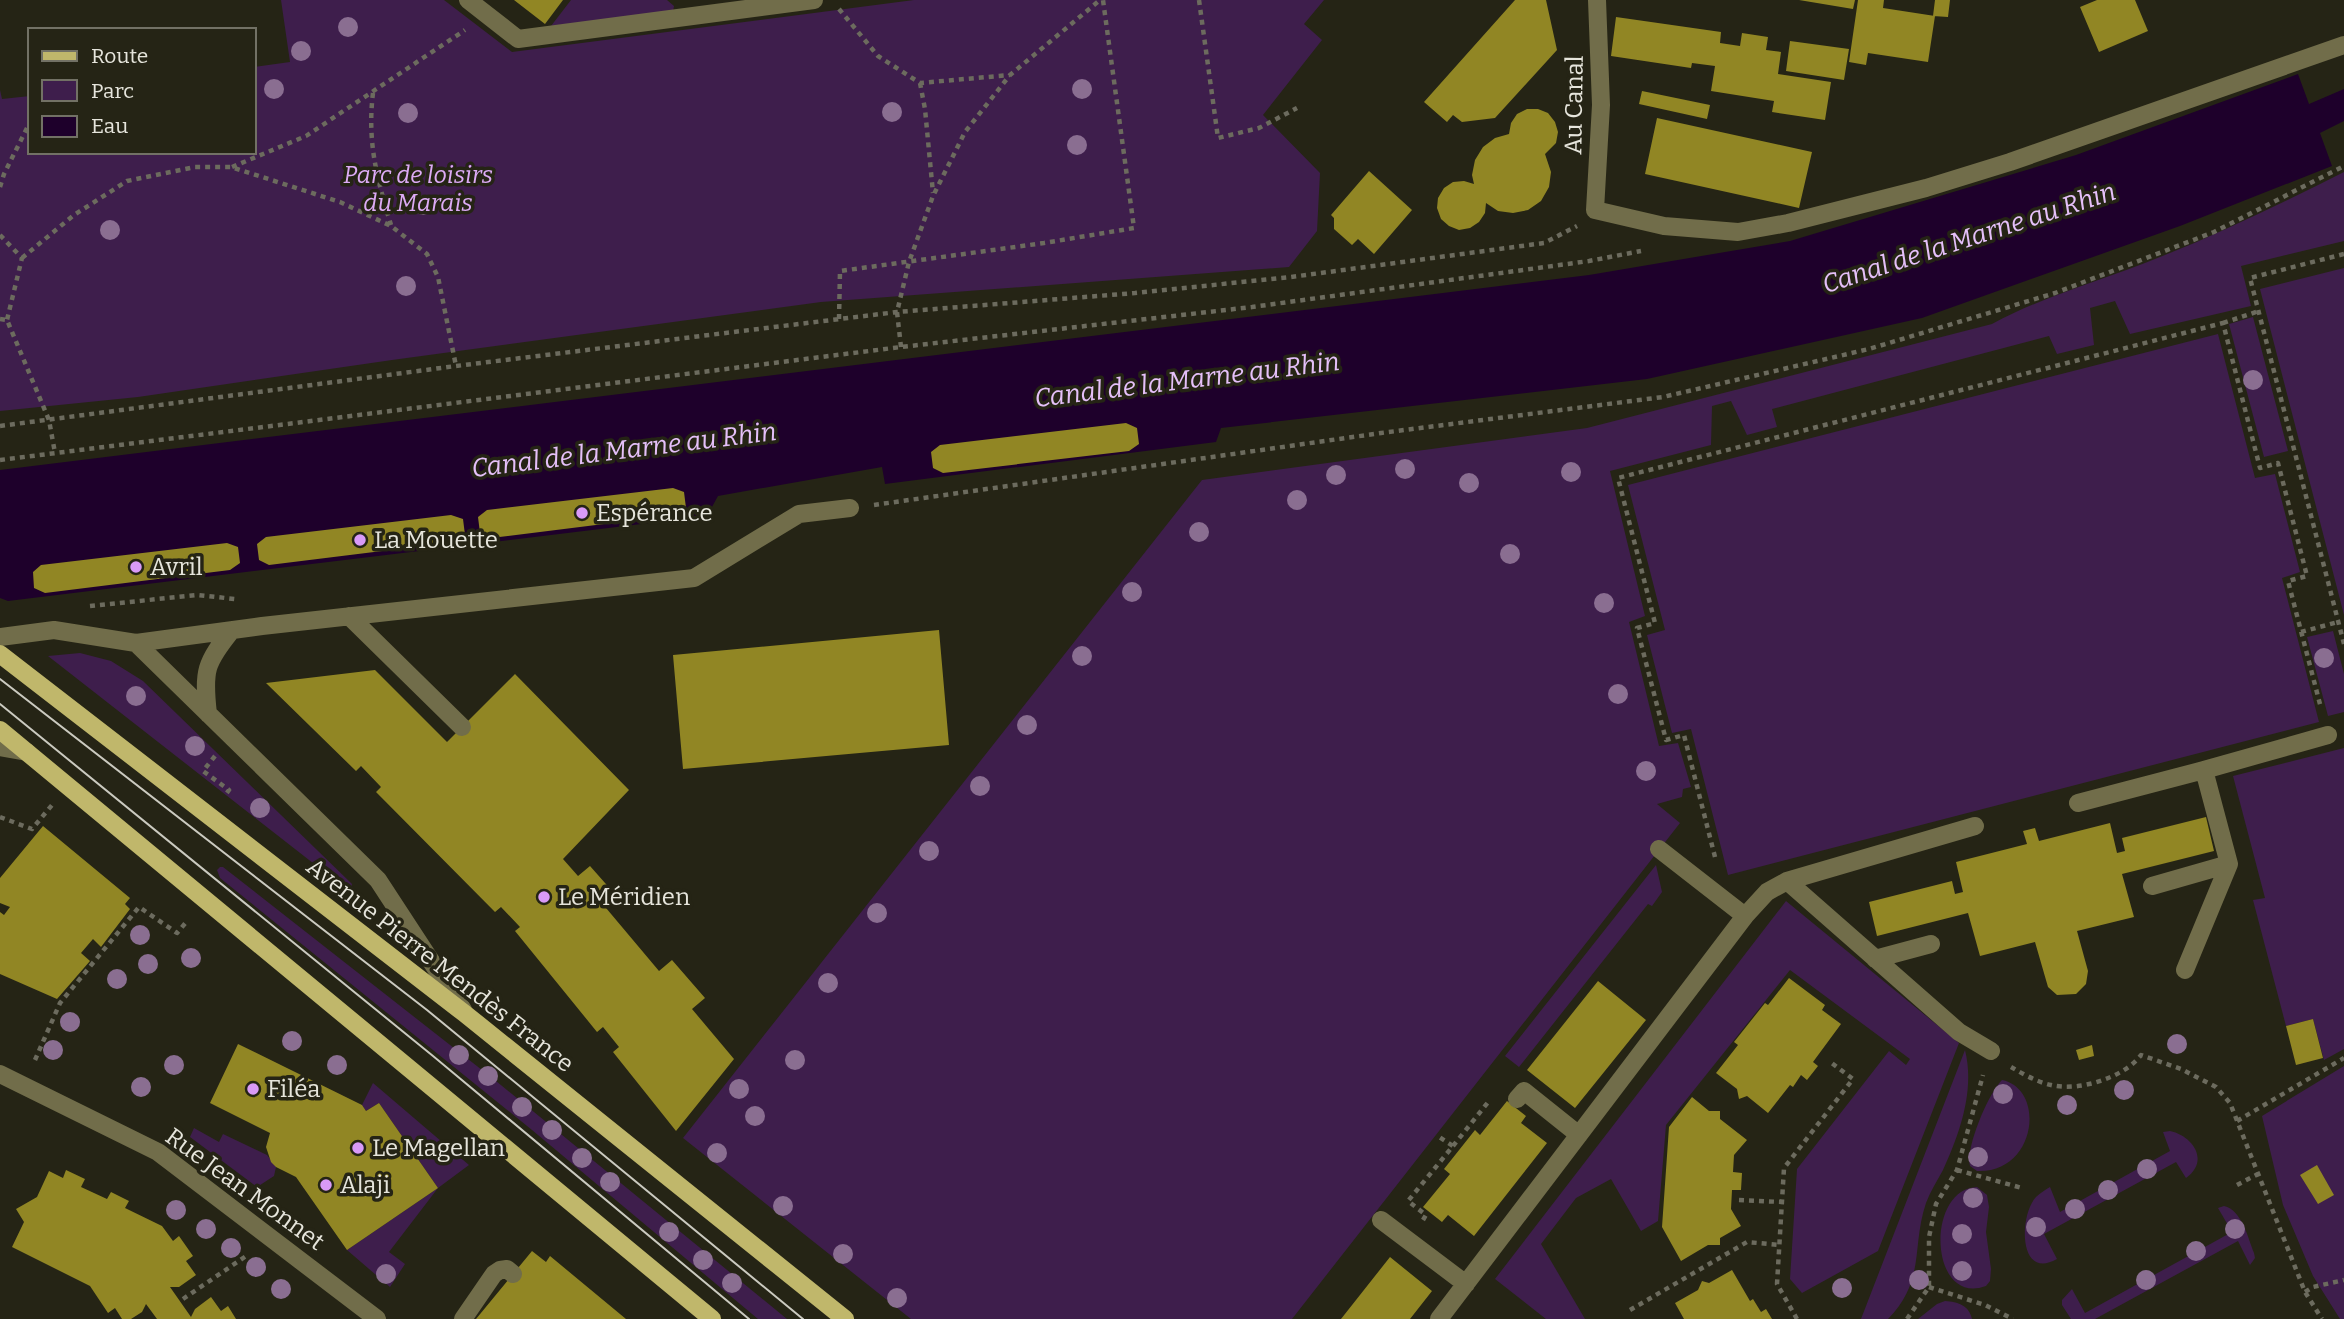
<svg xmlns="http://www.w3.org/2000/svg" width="2344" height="1319" font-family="Bitter,serif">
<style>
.green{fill:#3e1e4c}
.water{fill:#1e002b}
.building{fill:#918624}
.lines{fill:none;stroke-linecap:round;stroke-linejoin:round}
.path{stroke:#6c6b5e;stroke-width:4.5;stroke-dasharray:5 5;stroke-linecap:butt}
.minor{stroke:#716d4a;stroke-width:18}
.major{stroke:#c0b76b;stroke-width:18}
.tram{stroke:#cbcac0;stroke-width:2}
.tree{fill:#8a6e91}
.poi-dot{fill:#d99af7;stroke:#252415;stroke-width:2.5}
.labels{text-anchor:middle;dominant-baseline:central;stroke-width:7;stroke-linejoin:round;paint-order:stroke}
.street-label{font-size:24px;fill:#e6e5dc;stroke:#252415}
.park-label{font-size:24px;font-style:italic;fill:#ddabf6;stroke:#252415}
.poi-label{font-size:24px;fill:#e6e5dc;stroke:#252415;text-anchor:start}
.water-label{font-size:26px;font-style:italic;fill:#e5c0f9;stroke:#252415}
</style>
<rect width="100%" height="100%" fill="#252415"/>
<path class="green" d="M281,0H444L512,52L914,0H1324L1304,24L1322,40L1263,115L1320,173L1317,231L1289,267L821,302L392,360L138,397L0,411V90L2,99L30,96V152H254V67L290,62Z
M571,0H667L674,6L673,11L551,26Z
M2344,172V241L2241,266L2251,306L2130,334L2115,301L2090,308L2094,345L2057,354L2049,336L1772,409L1777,427L1747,435L1731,401L1712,406L1711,445L1610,471L1645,616L1629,622L1659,746L1678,743L1691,787L1683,789L1682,797L1657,804L1680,823L1292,1319H911L683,1138L1202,480L1587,428L1992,324C2045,295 2105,280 2160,257C2223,232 2284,202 2344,172Z
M2344,268V615L2260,289Z
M2253,317L2288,451L2264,457L2229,324Z
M2218,334L2255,478L2275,474L2300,572L2282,578L2319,722L1728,875L1691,729L1672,733L1647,635L1665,630L1628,485Z
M2333,631L2344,674V712L2328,716L2307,637Z
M80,653L111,661L143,681L352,884L350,892L48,656Z
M2344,748V1049L2324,1060L2313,1019L2286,1026L2253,900L2265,898L2233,776Z
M1656,865L1662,892L1652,906L1648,904L1519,1067L1505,1056Z
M220,867H223L496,1081L787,1319H758L532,1130L220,878L217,870Z
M1786,901L1959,1043L1878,1251L1802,1293L1790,1279L1797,1169L1889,1051L1906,1065L1910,1059L1790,970L1666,1125L1658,1221L1641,1231L1611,1179L1576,1198L1541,1244L1585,1319H1546L1495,1279Z
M1965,1050C1975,1090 1960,1133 1943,1170C1937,1181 1930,1192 1926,1203C1911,1248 1926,1280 1888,1319H1861Z
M2344,1066V1319H2340L2313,1276L2283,1205L2262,1116Z
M2002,1080C2046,1089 2037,1173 1977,1171L1970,1166C1965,1148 1989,1092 2002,1080Z
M373,1083L469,1165L438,1188L389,1252L405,1264L390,1287L347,1250L438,1188L379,1103L366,1111L362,1105Z
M194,1128L219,1142L223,1134L267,1155L276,1167L274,1176L257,1187L190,1137Z
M2170,1131C2193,1136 2210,1161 2186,1178L2176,1162L2044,1234L2057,1259C2018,1281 2019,1215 2036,1197C2040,1193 2045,1190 2050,1187L2060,1212L2170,1151L2163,1132Z
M1977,1187L1987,1195L1989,1207L1986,1232L1991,1269L1990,1281L1986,1286C1929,1307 1925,1189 1977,1187Z
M2224,1206C2242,1210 2248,1238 2254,1253L2255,1258L2250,1265L2238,1241L2095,1319H2071L2062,1305V1300L2072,1289L2085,1313L2232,1232L2218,1208Z
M1945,1301C1958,1302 1969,1305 1972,1319H1918L1937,1304Z"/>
<path class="water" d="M2298,74L2309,104L2344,89V121L2320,133L2332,166L2180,226L1922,318L1647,379L1221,428L1216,442L885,484L882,467L718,496L707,516L8,601L0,598V470L1589,275L1790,241L2076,155Z"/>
<path class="building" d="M514,0H563L545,24Z
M1515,0H1546L1557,50L1495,118L1462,122L1453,115L1447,122L1424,102Z
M1799,0H1855L1853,9Z
M1858,0H1884L1883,8L1935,16L1928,62L1868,53L1866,65L1849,62Z
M1935,0H1950L1948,17L1933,16Z
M2097,0H2135L2148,31L2099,52L2080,7Z
M1616,17L1721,32L1720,43L1740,46L1742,33L1768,37L1766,50L1781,52L1778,74L1831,82L1825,120L1772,112L1774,101L1711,91L1715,66L1692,63L1691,68L1611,56Z
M1790,41L1849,49L1844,80L1786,71Z
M1642,91L1710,105L1707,119L1639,104Z
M1527,109H1538L1548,113L1555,122L1558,132L1556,143L1545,154L1551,172L1549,187L1541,201L1528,210L1513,213L1498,211L1486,203L1485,213L1479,222L1470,228L1459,230L1449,226L1441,219L1437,208L1438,198L1444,188L1453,182L1464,181L1474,184L1472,175L1475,160L1483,147L1495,138L1509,134L1511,123L1517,114Z
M1657,118L1812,152L1799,208L1645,174Z
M1369,171L1412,210L1374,254L1358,239L1352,245L1334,229V218L1331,215Z
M1126,423L1137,428L1139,444L1129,451L943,473L933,468L931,452L940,445Z
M673,488L684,492L686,508L676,515L491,538L480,533L478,517L487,510Z
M451,515L463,519L465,535L455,542L269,565L259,560L257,544L266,537Z
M227,543L238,547L240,563L230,570L45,593L34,588L33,572L41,565Z
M939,630L949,745L683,769L673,655Z
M375,670L447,742L515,674L629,790L563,859L578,876L590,866L613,892L601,902L659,971L672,960L705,998L692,1009L734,1059L676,1131L613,1052L619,1047L603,1027L597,1032L515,931L520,927L501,907L495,912L376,792L381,787L361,766L356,771L266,683Z
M2206,817L2214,851L2122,874L2134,917L2077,931L2088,971L2086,984L2076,994L2057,995L2048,987L2035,942L1980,956L1968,913L1877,936L1869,902L1952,881L1955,894L1963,892L1956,862L2027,844L2023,831L2035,828L2039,841L2110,823L2117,853L2125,851L2122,838Z
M43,826L130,898L125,904L130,909L101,947L93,939L81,953L90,961L57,999L0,974V912L4,915L10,907L0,903V878Z
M1789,978L1825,1005L1822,1010L1841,1024L1813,1062L1818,1066L1807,1080L1801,1075L1793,1087L1790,1085L1768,1113L1747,1096L1739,1099L1737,1089L1716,1073L1738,1045L1734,1042L1765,1003L1768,1005Z
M1598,981L1646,1020L1575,1108L1527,1070Z
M2313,1019L2323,1058L2296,1065L2286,1026Z
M238,1044L362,1105L366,1111L379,1103L438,1188L347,1250L296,1177L276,1167L271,1162L266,1147L270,1133L210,1103Z
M2092,1045L2094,1056L2079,1060L2076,1050Z
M1692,1097L1709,1111H1720V1119L1747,1140L1734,1155L1733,1172L1742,1173L1741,1190H1732L1731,1209L1741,1226L1720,1238V1245H1708L1681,1261L1662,1227L1669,1127Z
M1507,1101L1526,1116L1521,1123L1547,1143L1474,1236L1448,1215L1442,1222L1423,1207L1450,1174L1444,1169L1475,1130L1480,1135Z
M2317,1165L2334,1195L2318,1204L2300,1175Z
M66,1170L85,1179L81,1187L107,1199L111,1192L129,1201L125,1208L162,1226L173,1241L179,1236L193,1256L186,1261L196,1275L179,1287H170L191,1317L195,1309L211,1297L221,1311L228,1306L236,1319H157L146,1304L142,1312L131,1319H122L115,1308L108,1313L90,1286L12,1247L24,1222L16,1209L37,1197L49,1171L63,1178Z
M532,1251L546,1262L550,1256L626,1319H476Z
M1390,1257L1432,1291L1410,1319H1341Z
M1732,1270L1750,1301L1753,1299L1761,1312L1766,1309L1772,1319H1684L1675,1303L1698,1290L1702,1281L1709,1283Z"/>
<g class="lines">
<path class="path" d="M1199,0L1218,138L1259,128L1297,108
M839,9L878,56L920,83L1010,75
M920,83L925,109L933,193
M373,93C367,142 377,179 391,225
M232,167L306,136L465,30
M0,187L4,174L30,122
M0,235L22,258L7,320
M2344,254L2250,278L2344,644
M22,258L74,215L127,181L195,167H231L340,202L391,226L427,254L438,277L456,366
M0,319L7,320L49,420L55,453
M839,319L840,271L1044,243L1134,228L1103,0
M2223,323L2259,311
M901,347L897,312L909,262L933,196L965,132L1010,75L1100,0
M0,426L456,366L897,312L1135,293L1291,277L1544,243L1577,226
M0,460L901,347L1252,307L1589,261L1641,251
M874,505L1381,433L1663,397L1869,349L2055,293L2214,232L2344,166
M90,606L197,595L235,599
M2301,632L2338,622
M215,756L203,771L229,790L226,794
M0,817L32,829L52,805
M1715,857L1684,735L1666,740L1637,628L1655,623L1618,478L2223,323L2260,468L2278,463L2307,576L2288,581L2321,708
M35,1060L60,1003L139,907L177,933L188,920
M2011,1067C2023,1074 2037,1082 2051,1085C2079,1092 2125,1077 2141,1055L2181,1069L2216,1087L2230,1103L2305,1292L2322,1319
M2237,1121L2344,1058
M1453,1146L1489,1101
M1957,1170L2022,1188
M2237,1185L2258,1174
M1739,1200L1782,1202
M1423,1220L1426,1215L1408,1201L1453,1146L1436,1135
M1929,1287L1985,1305L2013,1319
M2305,1292L2313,1287L2344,1280
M183,1299L249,1254
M1630,1310L1747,1242L1780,1245
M1797,1319L1777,1284L1784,1168L1853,1079L1829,1061
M1907,1319L1929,1287V1237L1936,1204L1957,1170L1983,1075"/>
<path class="minor" d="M468,0L518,39L814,0
M1597,0L1601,105L1595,210L1664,226L1738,232L1788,223L1926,188L2010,162L2344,45
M349,616L462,727
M0,637L54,630L136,643L262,626L694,578L799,514L850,508
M136,643L378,880L463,1010
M208,714C203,671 205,663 232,630
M0,747L27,752
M2078,803L2204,770
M1659,849L1745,916
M1787,881L1959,1032L1991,1051
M2152,886L2229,864
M1875,959L1931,944
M2185,970L2229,864L2204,770L2328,735
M0,1074L158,1152L377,1319
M1517,1099L1524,1091L1579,1135
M1381,1220L1466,1284
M463,1319L494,1274L500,1270L507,1269L513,1274
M1439,1319L1745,916L1767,892L1787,881L1975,826"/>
<path class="major" d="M0,654L464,1013L845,1319
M0,730L712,1319"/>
<path class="tram" d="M0,679L427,1010L803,1319
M0,704L433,1056L749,1319"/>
</g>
<g class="tree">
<circle cx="348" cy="27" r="10"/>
<circle cx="301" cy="51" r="10"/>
<circle cx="274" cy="89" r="10"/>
<circle cx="1082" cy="89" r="10"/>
<circle cx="892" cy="112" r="10"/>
<circle cx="408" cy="113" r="10"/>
<circle cx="1077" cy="145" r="10"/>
<circle cx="423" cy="205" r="10"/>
<circle cx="110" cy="230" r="10"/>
<circle cx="406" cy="286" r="10"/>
<circle cx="2253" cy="380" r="10"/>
<circle cx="1405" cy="469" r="10"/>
<circle cx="1571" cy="472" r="10"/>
<circle cx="1336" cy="475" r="10"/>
<circle cx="1469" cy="483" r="10"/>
<circle cx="1297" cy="500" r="10"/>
<circle cx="1199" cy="532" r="10"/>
<circle cx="1510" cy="554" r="10"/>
<circle cx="1132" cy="592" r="10"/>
<circle cx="1604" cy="603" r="10"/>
<circle cx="1082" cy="656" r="10"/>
<circle cx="2324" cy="658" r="10"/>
<circle cx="1618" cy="694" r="10"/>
<circle cx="136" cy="696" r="10"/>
<circle cx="1027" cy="725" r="10"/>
<circle cx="195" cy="746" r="10"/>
<circle cx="1646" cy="771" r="10"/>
<circle cx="980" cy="786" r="10"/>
<circle cx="260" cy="808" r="10"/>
<circle cx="929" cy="851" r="10"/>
<circle cx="877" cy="913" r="10"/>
<circle cx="140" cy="935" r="10"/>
<circle cx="191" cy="958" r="10"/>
<circle cx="148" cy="964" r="10"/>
<circle cx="117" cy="979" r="10"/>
<circle cx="828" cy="983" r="10"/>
<circle cx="70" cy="1022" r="10"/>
<circle cx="292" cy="1041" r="10"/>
<circle cx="2177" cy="1044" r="10"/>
<circle cx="53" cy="1050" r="10"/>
<circle cx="459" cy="1055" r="10"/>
<circle cx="795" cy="1060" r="10"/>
<circle cx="174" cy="1065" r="10"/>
<circle cx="337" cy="1065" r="10"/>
<circle cx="488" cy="1076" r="10"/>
<circle cx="141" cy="1087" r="10"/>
<circle cx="739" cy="1089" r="10"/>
<circle cx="2124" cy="1090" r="10"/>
<circle cx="2003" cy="1094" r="10"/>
<circle cx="2067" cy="1105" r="10"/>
<circle cx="522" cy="1107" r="10"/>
<circle cx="755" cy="1116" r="10"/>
<circle cx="552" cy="1130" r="10"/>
<circle cx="717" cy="1153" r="10"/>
<circle cx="1978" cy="1157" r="10"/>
<circle cx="582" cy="1158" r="10"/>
<circle cx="2147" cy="1169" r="10"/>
<circle cx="610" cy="1182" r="10"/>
<circle cx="2108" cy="1190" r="10"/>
<circle cx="1973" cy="1198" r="10"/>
<circle cx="783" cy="1206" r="10"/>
<circle cx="2075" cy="1209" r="10"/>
<circle cx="176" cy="1210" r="10"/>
<circle cx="2036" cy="1227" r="10"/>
<circle cx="206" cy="1229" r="10"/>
<circle cx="2235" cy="1229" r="10"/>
<circle cx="669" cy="1232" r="10"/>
<circle cx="1962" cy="1234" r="10"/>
<circle cx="231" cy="1248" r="10"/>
<circle cx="2196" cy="1251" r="10"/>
<circle cx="843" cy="1254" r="10"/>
<circle cx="703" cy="1260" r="10"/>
<circle cx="256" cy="1267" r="10"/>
<circle cx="1962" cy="1271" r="10"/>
<circle cx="386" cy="1274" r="10"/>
<circle cx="1919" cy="1280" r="10"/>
<circle cx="2146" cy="1280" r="10"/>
<circle cx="732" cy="1283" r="10"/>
<circle cx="1842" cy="1288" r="10"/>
<circle cx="281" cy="1289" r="10"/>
<circle cx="897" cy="1298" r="10"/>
</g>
<g class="poi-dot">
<circle cx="582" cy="513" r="7"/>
<circle cx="360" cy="540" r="7"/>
<circle cx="136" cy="567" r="7"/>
<circle cx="544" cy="897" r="7"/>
<circle cx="253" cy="1089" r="7"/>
<circle cx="358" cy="1148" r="7"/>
<circle cx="326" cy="1185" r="7"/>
</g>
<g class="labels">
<g class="street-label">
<text transform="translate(1574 105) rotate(-89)">Au Canal</text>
<text transform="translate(440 965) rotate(38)">Avenue Pierre Mendès France</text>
<text transform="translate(245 1189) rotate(36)">Rue Jean Monnet</text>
</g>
<g class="park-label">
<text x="418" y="175">Parc de loisirs<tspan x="418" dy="28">du Marais</tspan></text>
</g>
<g class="poi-label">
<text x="596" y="513">Espérance</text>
<text x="374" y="540">La Mouette</text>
<text x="150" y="567">Avril</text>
<text x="558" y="897">Le Méridien</text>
<text x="267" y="1089">Filéa</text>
<text x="372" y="1148">Le Magellan</text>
<text x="340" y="1185">Alaji</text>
</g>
<g class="water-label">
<text transform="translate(1969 238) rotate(-18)">Canal de la Marne au Rhin</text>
<text transform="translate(1187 380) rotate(-7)">Canal de la Marne au Rhin</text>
<text transform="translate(624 450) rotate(-7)">Canal de la Marne au Rhin</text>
</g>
</g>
<rect x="28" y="28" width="228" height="126" fill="#252415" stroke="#727165" stroke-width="2"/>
<rect x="42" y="51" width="35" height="10" fill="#c0b76b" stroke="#727165" stroke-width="2"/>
<text x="91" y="63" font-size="21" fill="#e6e5dc">Route</text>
<rect x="42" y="80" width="35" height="21" fill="#3e1e4c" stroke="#727165" stroke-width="2"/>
<text x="91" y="98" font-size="21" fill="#e6e5dc">Parc</text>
<rect x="42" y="116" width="35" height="21" fill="#1e002b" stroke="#727165" stroke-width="2"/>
<text x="91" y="133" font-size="21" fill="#e6e5dc">Eau</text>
</svg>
